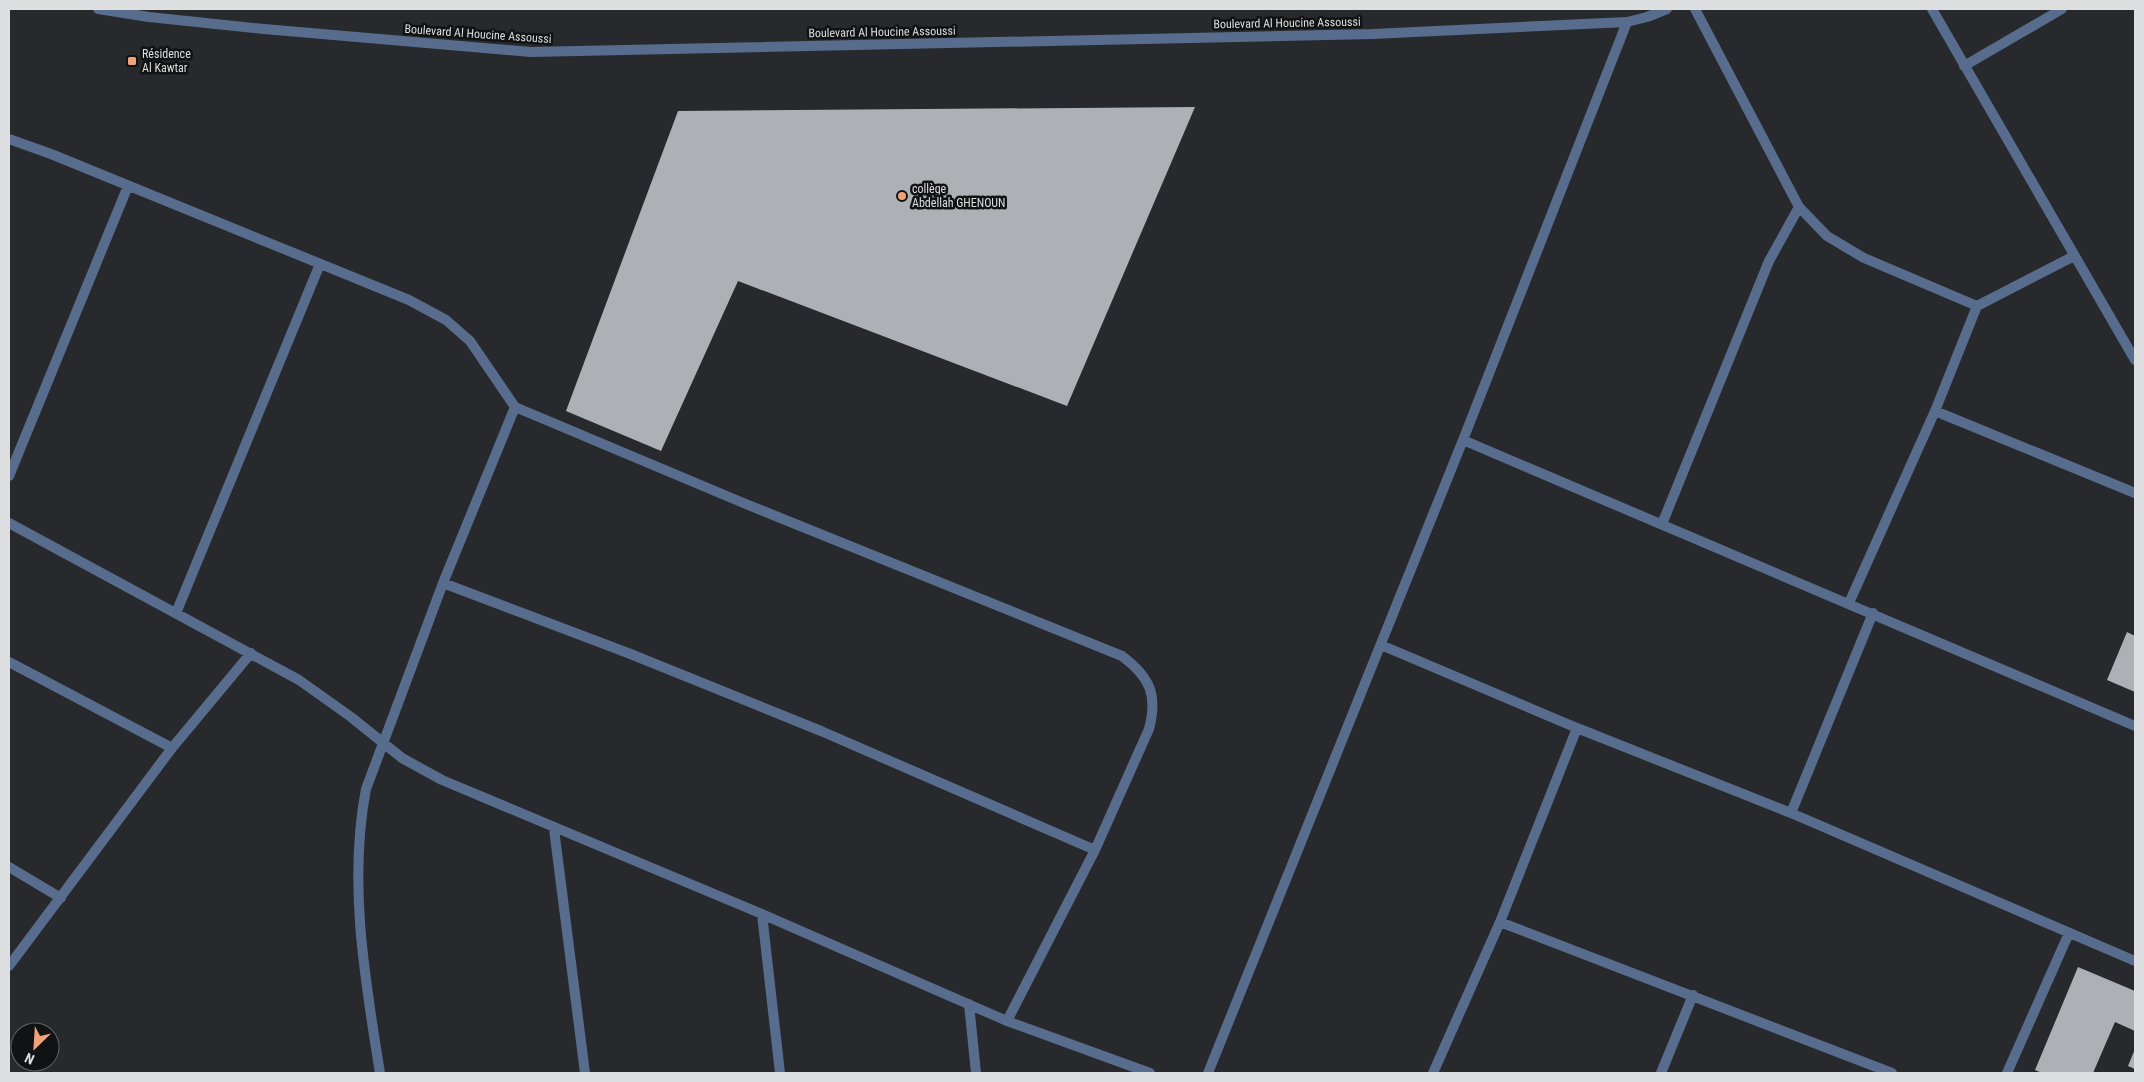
<svg xmlns="http://www.w3.org/2000/svg" width="2144" height="1082" font-family="'Roboto Condensed',sans-serif">
<style>
.building{fill:#adb0b4}
.lines{fill:none;stroke-linecap:round;stroke-linejoin:round}
.minor{stroke:#586d8d;stroke-width:10}
.poi-dot{fill:#f0a378;stroke:#111213;stroke-width:2}
.labels{text-anchor:middle;dominant-baseline:central;stroke-width:5;stroke-linejoin:round;paint-order:stroke}
.street-label{font-size:12px;fill:#dddfe1;stroke:#111213}
.poi-label{font-size:12px;fill:#dddfe1;stroke:#111213;text-anchor:start}
</style>
<rect width="100%" height="100%" fill="#27292c"/>
<path class="building" d="M1195,107L1067,406L738,281L661,451L566,411L678,111Z
M2127,632L2135,636V692L2107,680Z
M2078,967L2135,991V1031L2115,1022L2093,1073H2042L2035,1070Z
M2135,1049V1069L2128,1066Z"/>
<g class="lines">
<path class="minor" d="M98,9L149,17L264,29L531,52L1373,34L1627,22L1647,17L1667,9
M1695,9L1799,207L1827,236L1864,258L1977,306L2074,256
M1932,9L2135,360
M1964,66L2062,9
M9,139L51,154L409,300L446,320L470,341L515,407L741,502L1122,656C1150,677 1158,695 1149,729L1095,850L1007,1021
M1935,411L2135,493
M1463,440L2135,726
M9,476L128,186
M9,523L299,680L351,717L402,758L442,780L762,914L1007,1021L1150,1073
M1662,524L1769,261L1799,207
M443,583L628,653L821,731L1095,850
M1849,603L1935,411L1977,306
M176,613L320,264
M1381,645L1577,728L1791,813L2135,961
M9,662L172,748
M1791,813L1873,613
M554,829L585,1073
M9,867L61,898
M762,914L780,1073
M1500,922L1892,1073
M9,966L172,748L251,653
M969,1004L976,1073
M380,1073C365,980 348,882 366,789L443,583L515,407
M1208,1073L1463,440L1627,22
M1433,1073L1500,922L1577,728
M1661,1073L1693,995
M2007,1073L2069,933"/>
</g>
<g class="poi-dot">
<rect x="127" y="56" width="10" height="10" rx="2.5"/>
<circle cx="902" cy="196" r="5"/>
</g>
<g class="labels">
<g class="street-label">
<text transform="translate(1287 23) rotate(-1)">Boulevard Al Houcine Assoussi</text>
<text transform="translate(882 32) rotate(-1)">Boulevard Al Houcine Assoussi</text>
<text transform="translate(478 34) rotate(4)">Boulevard Al Houcine Assoussi</text>
</g>
<g class="poi-label">
<text x="142" y="54">Résidence<tspan x="142" dy="14">Al Kawtar</tspan></text>
<text x="912" y="189">collège<tspan x="912" dy="14">Abdellah GHENOUN</tspan></text>
</g>
</g>
<rect width="2144" height="1082" fill="none" stroke="#dddfe1" stroke-width="20"/>
<g transform="translate(35 1047) rotate(205)"><circle r="24" fill="#111213" stroke="#636465"/>
<path d="M0-4L9 19L0 12L-9 19Z" fill="#f0a378"/>
<text y="-8" font-size="14" font-weight="bold" text-anchor="middle" fill="#dddfe1">N</text>
</g>
</svg>
